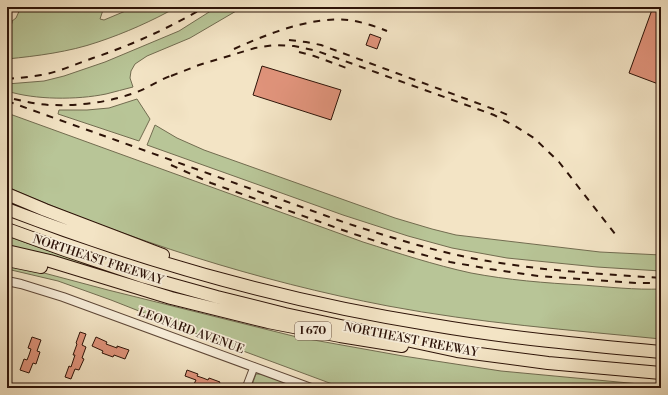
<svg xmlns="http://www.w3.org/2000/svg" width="668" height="395" font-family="'Libre Bodoni',serif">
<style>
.green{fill:#b8c597;stroke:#726c50}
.building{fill:#e1947c;stroke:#2d1308}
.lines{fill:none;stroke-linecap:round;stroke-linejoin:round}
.minor-casing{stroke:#5e4737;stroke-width:9}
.tertiary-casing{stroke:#5e4737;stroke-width:10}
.motorway-casing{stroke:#2d1308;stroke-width:14}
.minor{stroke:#f7edd9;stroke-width:7}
.tertiary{stroke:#f7edd9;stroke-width:8}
.motorway{stroke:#f3e4c5;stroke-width:12}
.rail{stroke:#2d1308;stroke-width:2;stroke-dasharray:7 7;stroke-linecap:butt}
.labels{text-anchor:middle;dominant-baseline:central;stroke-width:3.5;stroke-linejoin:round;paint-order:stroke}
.shield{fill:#f7edd9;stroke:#6a5447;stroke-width:1}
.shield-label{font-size:11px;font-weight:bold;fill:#2d1308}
.street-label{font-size:12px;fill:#2d1308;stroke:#f7edd9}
</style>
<rect width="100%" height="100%" fill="#f3e4c5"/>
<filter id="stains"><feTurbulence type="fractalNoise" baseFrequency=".005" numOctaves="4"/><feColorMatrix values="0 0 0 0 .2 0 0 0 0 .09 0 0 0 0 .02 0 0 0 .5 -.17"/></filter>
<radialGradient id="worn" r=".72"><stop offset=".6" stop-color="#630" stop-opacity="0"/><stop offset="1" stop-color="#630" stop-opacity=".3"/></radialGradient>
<path class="green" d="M21,7H104L100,19L104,20L135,7H177C152,21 125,33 98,42C69,52 37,56 7,59V25L16,18Z
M217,7H243L190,38L147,56L135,64L131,71L130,78L133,87C124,89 115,92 106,94C77,100 35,100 7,91V84L44,81L64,76L105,62L179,31Z
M137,99L150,119L139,141L58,114L59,110H87L109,108Z
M7,113L363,242C398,253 434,265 471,273C508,280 545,283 582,285C609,287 635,290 661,289V339C570,330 478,323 388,306C257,281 129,240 7,187Z
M155,125L177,138L204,150L395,218L432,229L456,235L600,252L661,255V271L597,267L507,258L452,248L408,236L343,215L147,145Z
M7,236L104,270L103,273L7,246Z
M7,266L44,273L108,290L297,337L403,356L501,371L661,386V388H343L200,335L111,300L58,281L7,269Z
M256,374H262L300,388H258L252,385Z"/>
<path class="building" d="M653,7H661V85L629,73Z
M370,34L381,38L377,49L366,45Z
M262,66L341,90L331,120L253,95Z
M80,332L86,334L82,345L86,347L82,358L84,359L79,370L75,369L71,379L65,377L69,366L71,367L75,355H73L77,344L76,343Z
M32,337L41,340L37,351L40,352L36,364L33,363L29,373L20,370L24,359L27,360L29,355L31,349L28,348Z
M96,337L107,342L106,344L117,348V346L129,350L125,359L114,355L113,357L102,353L103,351L92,346Z
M187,370L198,374L197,376L203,378L208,380L209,378L220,382L217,388H204L194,384L196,380L185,376Z"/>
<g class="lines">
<g class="minor-casing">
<path id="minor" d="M7,21L8,22
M246,388L254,367"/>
</g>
<g class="tertiary-casing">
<path id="tertiary" d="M7,281L21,284L63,297L311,388"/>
</g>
<g class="motorway-casing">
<path id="motorway" d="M7,194L45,210L163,255
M7,209C145,262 287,302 433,325C509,338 585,345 661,352
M7,229L65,250L145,277L217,297L285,314L457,351L548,363L661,373
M7,251L50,261L171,298L268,322L340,336L402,346
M7,260L41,267"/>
</g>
<use href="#minor" class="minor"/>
<use href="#tertiary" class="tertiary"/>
<use href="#motorway" class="motorway"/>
<path class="rail" d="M289,40L306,42L321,45L496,110L508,115
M234,49C267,34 312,16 349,20C362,22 375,26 387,31
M299,52L314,56L352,70
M171,76L199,65L255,48L274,45L294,46L317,51L494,115L515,126L534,138L559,162L615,234
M7,79C18,78 29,77 41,75C59,72 76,64 93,58C132,45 169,28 205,7
M14,99C27,102 40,105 53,105C81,106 110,102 137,92C150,87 162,78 176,74
M7,101L346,223C393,238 439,253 488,261C545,271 603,274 661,278
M171,165L211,183L351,233L394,247L450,262L490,269L538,276L636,283H661"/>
</g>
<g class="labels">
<rect class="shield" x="295" y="322" width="36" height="18" rx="3"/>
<g class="shield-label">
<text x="313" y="331">I 670</text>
</g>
<g class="street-label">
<text transform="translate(98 260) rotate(18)">NORTHEAST FREEWAY</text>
<text transform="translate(191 331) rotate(20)">LEONARD AVENUE</text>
<text transform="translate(411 340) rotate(11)">NORTHEAST FREEWAY</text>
</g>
</g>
<rect width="668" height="395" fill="none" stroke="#f3e4c5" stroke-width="24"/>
<rect x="8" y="8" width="652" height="379" fill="none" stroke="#2d1308" stroke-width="2"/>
<rect x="12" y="12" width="644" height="371" fill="none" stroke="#2d1308"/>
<rect width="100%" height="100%" filter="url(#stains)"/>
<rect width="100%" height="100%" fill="url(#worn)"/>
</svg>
